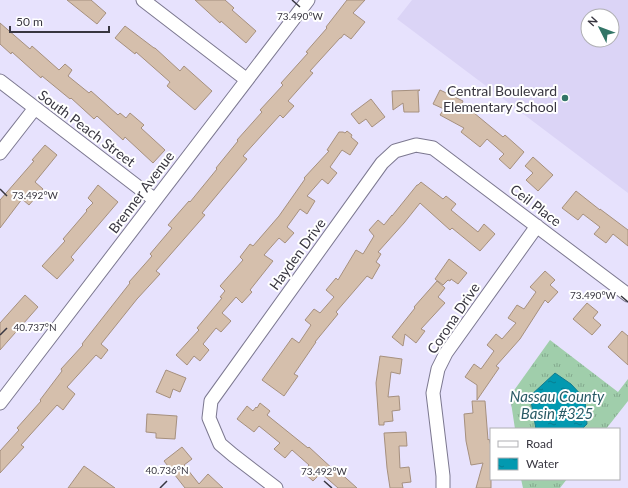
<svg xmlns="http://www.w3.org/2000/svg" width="628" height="488" font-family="Lato,sans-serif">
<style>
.built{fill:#dbd4f6;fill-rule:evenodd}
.grass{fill:url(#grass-tufts)}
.water{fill:url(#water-ripples);stroke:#127b8e}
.building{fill:#d5bfac;stroke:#a6907e}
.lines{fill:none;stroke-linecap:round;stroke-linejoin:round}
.minor-casing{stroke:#7c7890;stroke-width:15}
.minor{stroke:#fff;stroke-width:13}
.ticks{fill:none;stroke:#383640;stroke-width:1.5}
.poi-dot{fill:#327567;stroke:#fff;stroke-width:1.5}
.labels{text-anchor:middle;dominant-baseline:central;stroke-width:4;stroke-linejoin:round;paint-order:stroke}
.poi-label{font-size:14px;fill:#383640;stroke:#fff;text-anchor:end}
.street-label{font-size:14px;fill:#383640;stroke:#fff}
.water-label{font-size:15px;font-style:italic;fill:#295a65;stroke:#fff}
.ticks-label{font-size:10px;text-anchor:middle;fill:#383640;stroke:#fff;stroke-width:4;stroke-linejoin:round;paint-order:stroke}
</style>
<defs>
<pattern id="grass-tufts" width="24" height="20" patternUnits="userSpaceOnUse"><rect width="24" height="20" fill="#a0ceab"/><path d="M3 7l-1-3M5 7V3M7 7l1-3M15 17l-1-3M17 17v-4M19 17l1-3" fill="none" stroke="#83a88d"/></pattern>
<pattern id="water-ripples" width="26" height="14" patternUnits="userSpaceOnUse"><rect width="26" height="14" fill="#0299b0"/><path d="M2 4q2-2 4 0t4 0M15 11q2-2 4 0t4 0" fill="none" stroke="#057e91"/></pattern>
</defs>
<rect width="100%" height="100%" fill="#e7e2fd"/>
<path class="built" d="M412,0H628V193L397,19ZM588,16H612V40H588Z"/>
<path class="grass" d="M550,340L618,392L628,379V401L606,429H582L587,424L530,396L536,429H515L510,396Z
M521,479H567L560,488H523Z"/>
<path class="water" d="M555,373L571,384L585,399L587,424L582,429H536L530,396Z"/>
<path class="building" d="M67,0H91L106,13L97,24Z
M195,0H225L234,8L232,10L256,31L246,43L221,21L220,23Z
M347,0H365L353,13L365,22L351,39L344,34L341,38H340L310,71L313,73L288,101L294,106L283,118L280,115L243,156L247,159L202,213L205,215L156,271L160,274L137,299L101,344L108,350L101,359L96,355L67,387L75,394L63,410L57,405L21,445L24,447L0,473V451L19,430L17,428L41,401L40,400L62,371L61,369L83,345L82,344L130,283L129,282L152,256L150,254L172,228L168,225L189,201L190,202L217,169L216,168L238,141L237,140L262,112L260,110L283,85L281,83L308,53L306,52L327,28L326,27Z
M0,23L30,49L32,46L59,70L65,64L72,70L68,76L89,93L91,91L118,115L120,113L126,118L130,113L144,125L141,128L165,150L153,163L125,137L123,140L97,116L94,119L71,98L70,99L42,76L41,78L12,52L11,54L0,44Z
M125,26L154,48H155L180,71L184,66L212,91L195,110L167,86L170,82L136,52L135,54L115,38Z
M420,90L418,91L419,112H404L403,103L393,110L392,91Z
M440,90L463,101L462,103L503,137L505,135L524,152L510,169L499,159L504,154L487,139L480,147L461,132L464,128L440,115L444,109L433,104Z
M371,99L385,117L372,127L366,119L359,124L351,114Z
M347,131L352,135L351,137L358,143L350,155L342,150L330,167L337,173L328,184L322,179L307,196L315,201L307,214L300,209L287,227L294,233L285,243L279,238L264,255L273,261L250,290L252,292L242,303L236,297L222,313L231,321L221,332L216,328L203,344L209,350L200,361L194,356L187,365L176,355L199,330L197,328L222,298L220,297L225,291L220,286L243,260L240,257L250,244L253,246L279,216L305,179L304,178L329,151L327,150L339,132H343L345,133Z
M45,145L57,155L35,182L43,189L29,205L22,199L0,228V200L34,161L32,160Z
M533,157L553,175L538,191L526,180L533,173L525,166Z
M421,182L443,199L446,196L456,204L451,210L478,232L484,224L495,234L480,251L452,228L450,230L420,203L404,223L378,252L381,254L376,262L380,265L372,279L367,276L336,312L338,314L315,342H316L294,374L298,376L284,396L262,380L292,338L299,343L311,325L305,320L314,309L320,313L334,297L326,290L336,278L338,280L356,250L363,254L374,236L369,230L378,220L384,225L392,215V216L417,185H418Z
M98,185L118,202L71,257L74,260L57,279L42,266L65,241L63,239L87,211L86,210L93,203L88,198Z
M576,191L600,210V209L628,230V246L613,234L606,243L594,234L600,227L583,214L578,220L562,208Z
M449,259L467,273L458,284L451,279L450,281L448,280L443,285L435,279Z
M545,271L555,280L550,285L558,292L548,303L545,300L520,339L496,366L499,368L477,400V385L465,377L474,364L481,369L494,351L487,345L496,334L502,339L516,323L508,318L517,305L524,309L536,292L530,287Z
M437,281L445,288L438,297L445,303L421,329L425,331L416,343L405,334L403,346L392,337L415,308L414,307Z
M25,295L38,307L0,350V323Z
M587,303L598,312L593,318L601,325L592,335L573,319Z
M622,331L628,336V365L608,347Z
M380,356L402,359L400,374L391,372L388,397L399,396L400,410L392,411L393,421L384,422V425H379L376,383Z
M166,370L186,378L180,392L173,389L170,398L156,392Z
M472,401H485L488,440L489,439L491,446V488H476L483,463L471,465L466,441L464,414L473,413Z
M260,403L270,411L267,415L308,448L309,447L335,471L337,470L357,488H338L321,473L313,481L303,472L309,465L292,450L285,458L274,449L280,443L259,426L254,432L237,419L247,406L253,411L256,407L257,408Z
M147,414L177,416L175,439L156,438V433L146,432Z
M406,432L407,446H399L400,468L409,467L411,482L402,483L403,488H390L387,468L384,433Z
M182,447L192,459L184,465L199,484L208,474L223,488H185L164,461Z
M84,466L115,488H68Z"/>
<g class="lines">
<g class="minor-casing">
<path id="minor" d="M143,0L247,80
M0,81L155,200
M0,153L35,108
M0,403L308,0
M276,488L233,455L220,444L209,418L211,401L382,163L395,151L416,145L433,148L628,295
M443,488V476L433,393L438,369L446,353L537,226"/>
</g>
<use href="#minor" class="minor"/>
</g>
<path class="ticks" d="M292,0L300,7M0,189L7,196M621,296L628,302M0,335L7,328M324,481L332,488M160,488L167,481"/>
<circle class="poi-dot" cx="565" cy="98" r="4"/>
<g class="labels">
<g class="poi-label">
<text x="557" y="90">Central Boulevard<tspan x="557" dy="16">Elementary School</tspan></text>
</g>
<g class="street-label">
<text transform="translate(87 128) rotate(37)">South Peach Street</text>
<text transform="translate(141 192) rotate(-53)">Brenner Avenue</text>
<text transform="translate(536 205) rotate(37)">Ceil Place</text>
<text transform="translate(297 254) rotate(-54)">Hayden Drive</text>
<text transform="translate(453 318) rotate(-56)">Corona Drive</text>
</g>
<g class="water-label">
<text x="557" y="396">Nassau County<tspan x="557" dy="17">Basin #325</tspan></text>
</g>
</g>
<g class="ticks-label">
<text x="300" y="20">73.490°W</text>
<text x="35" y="199">73.492°W</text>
<text x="593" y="299">73.490°W</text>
<text x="35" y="331">40.737°N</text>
<text x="167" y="474">40.736°N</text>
<text x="324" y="475">73.492°W</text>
</g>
<rect x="490" y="428" width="130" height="52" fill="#ffffff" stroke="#afafb3"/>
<rect x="498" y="441" width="20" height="6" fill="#ffffff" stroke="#afafb3"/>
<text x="526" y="448" font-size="12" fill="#383640">Road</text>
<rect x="498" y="458" width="20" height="12" fill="url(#water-ripples)" stroke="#afafb3"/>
<text x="526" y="468" font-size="12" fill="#383640">Water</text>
<g transform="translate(600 28) rotate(312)"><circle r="19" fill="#ffffff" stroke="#afafb3"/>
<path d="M0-3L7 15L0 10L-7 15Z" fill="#327567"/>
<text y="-6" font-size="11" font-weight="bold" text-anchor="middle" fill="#383640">N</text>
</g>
<path d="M10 26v6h99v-6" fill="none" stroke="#383640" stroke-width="2"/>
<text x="16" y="26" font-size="12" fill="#383640" stroke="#ffffff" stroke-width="3" paint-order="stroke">50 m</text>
</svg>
